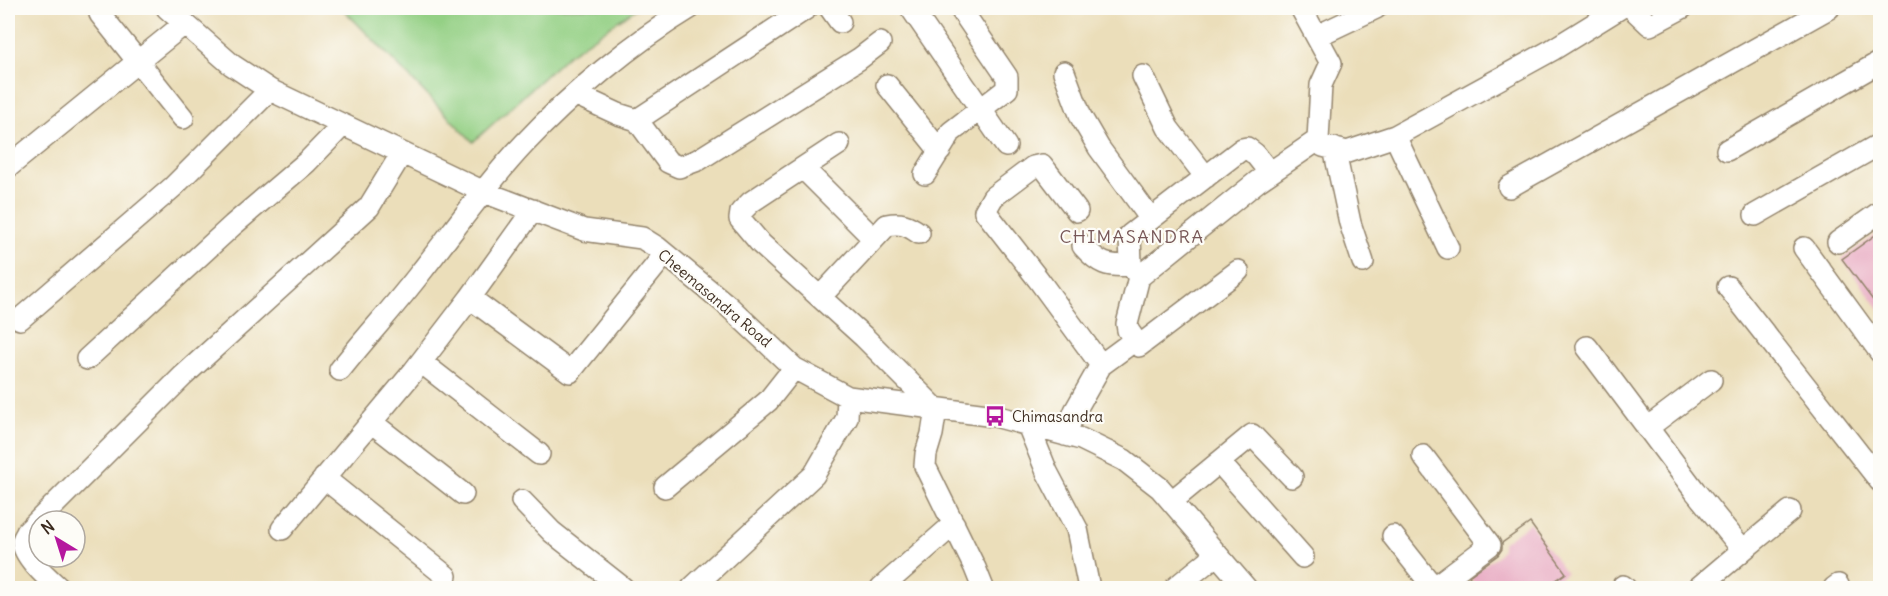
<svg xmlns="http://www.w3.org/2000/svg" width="1888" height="596" font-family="Delius,sans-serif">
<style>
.green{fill:#94d085;stroke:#687d52;stroke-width:1.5}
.building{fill:#e9aec5}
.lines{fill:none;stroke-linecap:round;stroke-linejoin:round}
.minor-casing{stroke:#93846c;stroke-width:24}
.minor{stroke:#fff;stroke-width:21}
.labels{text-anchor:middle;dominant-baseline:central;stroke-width:4.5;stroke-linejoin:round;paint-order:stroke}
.street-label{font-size:15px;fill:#3b2a1e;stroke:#fdfcf7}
.poi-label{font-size:15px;fill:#3b2a1e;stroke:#fdfcf7;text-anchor:start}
.quarter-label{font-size:18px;letter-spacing:1.5px;fill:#785858;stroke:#fdfcf7}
</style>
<rect width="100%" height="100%" fill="#fdfcf7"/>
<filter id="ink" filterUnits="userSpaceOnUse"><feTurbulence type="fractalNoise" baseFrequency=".0167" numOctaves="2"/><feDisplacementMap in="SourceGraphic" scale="12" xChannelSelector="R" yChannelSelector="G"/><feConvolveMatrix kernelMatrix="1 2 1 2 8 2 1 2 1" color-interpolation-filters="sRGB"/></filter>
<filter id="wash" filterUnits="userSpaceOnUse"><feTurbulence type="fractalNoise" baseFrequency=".008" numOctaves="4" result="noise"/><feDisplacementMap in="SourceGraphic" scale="24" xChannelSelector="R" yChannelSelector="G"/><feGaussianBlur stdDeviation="1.35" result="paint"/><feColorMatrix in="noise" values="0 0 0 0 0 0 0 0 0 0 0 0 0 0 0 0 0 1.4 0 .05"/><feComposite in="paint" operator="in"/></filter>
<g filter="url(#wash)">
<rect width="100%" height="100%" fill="#ebdeba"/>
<path class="green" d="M342,8H637L568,55L473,142Z"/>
<g id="blocks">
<path class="building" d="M1881,231V311L1842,259Z
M1530,523L1566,573L1545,588H1478L1469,576L1498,555L1502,549V543Z"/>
</g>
</g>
<g filter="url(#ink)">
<use href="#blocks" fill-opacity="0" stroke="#93846c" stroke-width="1.5"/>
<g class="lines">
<g class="minor-casing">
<path id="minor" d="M167,8L232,65L270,90L484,192L584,230L642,238L658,248L727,305L794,368L848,397L995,416L1081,439L1124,460L1160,488L1246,588
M830,8L840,22
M911,8L1006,146
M1301,8L1331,63L1321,85L1318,140L1323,146L1347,152L1395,136L1552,50L1620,8
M1632,8L1650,25L1682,8
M100,14L183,118
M1317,36L1376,8
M1064,72L1081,117L1099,148L1151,219
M1143,76L1168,128L1206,177
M887,85L940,151
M577,95L618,114L637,120L668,162L679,167L698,160L859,59L880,43
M637,120L807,8
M1395,136L1448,248
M839,144L751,202L741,212L740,219L761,244L864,337L936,409
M1334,148L1350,223L1363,262
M1727,150L1880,62
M8,167L184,24
M803,168L874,239
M925,174L951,132L1007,89V77L960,8
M1509,187L1829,8
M1077,211L1042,165L1033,167L993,197L985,211L1038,279L1101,365
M1755,215L1880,144
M1838,242L1880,212
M1083,246C1099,264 1107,267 1131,265
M1804,248L1880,352
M1238,271L1139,346L1128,330L1127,324L1139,277L1258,181L1318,140
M1139,277L1131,265L1130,235L1242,149L1247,148L1255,154L1270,173
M1728,287L1880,481
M821,296L887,225C900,222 908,225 919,233
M470,298L570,372L665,254
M20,319L173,187L270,90
M1587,347L1695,491L1743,550L1698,588
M87,359L233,225L307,162L343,125
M421,362L539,454
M340,370C366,337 395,306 421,272C455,229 487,183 524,144C571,94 632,43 690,8
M936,409L932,434L926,454L925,466L975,568L983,588
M371,422L463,494
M1028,425L1047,472L1077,529L1089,588
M1647,428L1711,380
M1065,435L1075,411L1101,365L1135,340
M1423,456L1490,545L1433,588
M1219,462L1303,557
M324,478L446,576
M665,487L768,401L794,368
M522,501L552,532L623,588
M1172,501L1252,435L1292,477
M282,529L414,371L470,298L533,210
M1393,536L1434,588
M1743,550L1790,511
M1623,586L1625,588
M59,588C49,579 22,556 23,541C23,538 26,535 27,532L183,376L369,207L402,153
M692,588L814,475L847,418L848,397
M881,588L954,524
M1175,588L1217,554
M1834,588L1838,585"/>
</g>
<use href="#minor" class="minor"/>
</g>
</g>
<defs>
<g id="bus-bare" transform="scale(1.62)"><path d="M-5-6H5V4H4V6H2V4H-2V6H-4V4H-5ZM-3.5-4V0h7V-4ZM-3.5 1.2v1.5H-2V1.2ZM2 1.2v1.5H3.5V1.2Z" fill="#b5179e" stroke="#fdfcf7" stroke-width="2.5" paint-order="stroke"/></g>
</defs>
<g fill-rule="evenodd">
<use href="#bus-bare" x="995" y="416"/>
</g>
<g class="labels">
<g class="street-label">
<text transform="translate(715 298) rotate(40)">Cheemasandra Road</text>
</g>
<g class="poi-label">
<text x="1012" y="416">Chimasandra</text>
</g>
<g class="quarter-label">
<text x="1132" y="236">CHIMASANDRA</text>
</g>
</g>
<rect width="1888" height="596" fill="none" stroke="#fdfcf7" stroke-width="30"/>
<g transform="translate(57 539) rotate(322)"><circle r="28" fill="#fdfcf7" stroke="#afa8a0" stroke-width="1.5"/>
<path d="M0-4.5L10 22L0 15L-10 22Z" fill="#b5179e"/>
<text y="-9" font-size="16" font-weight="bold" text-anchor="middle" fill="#3b2a1e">N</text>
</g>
</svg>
